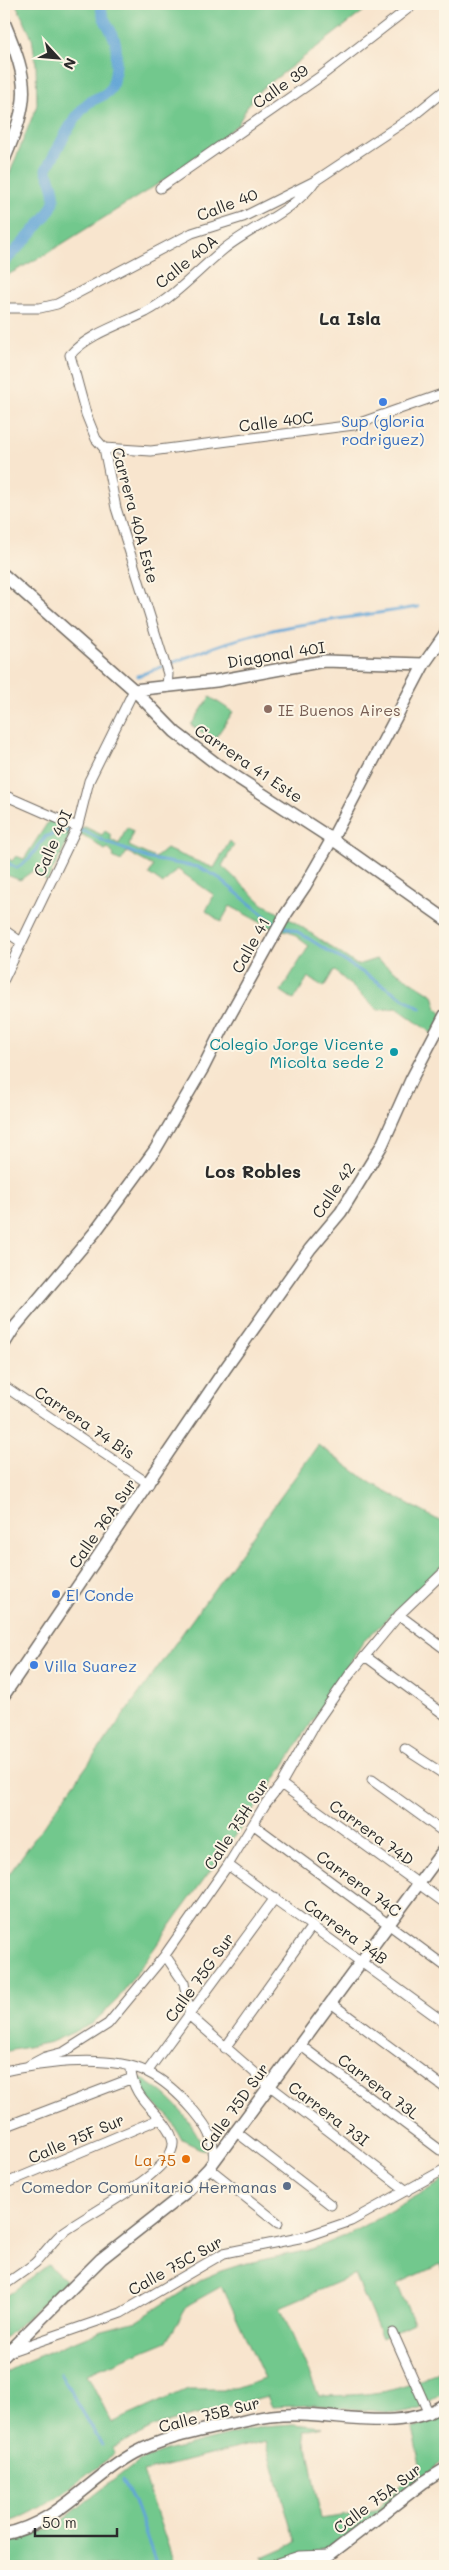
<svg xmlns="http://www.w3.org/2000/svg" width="449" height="2570" font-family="Mali,sans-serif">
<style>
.green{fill:#72c88d;stroke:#4e7a5c;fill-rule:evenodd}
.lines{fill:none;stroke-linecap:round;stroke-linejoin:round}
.stream{stroke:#62a5d6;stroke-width:3}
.canal{stroke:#62a5d6;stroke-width:11}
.minor-casing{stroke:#736c64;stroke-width:11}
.tertiary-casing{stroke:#736c64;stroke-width:14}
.minor{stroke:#fff;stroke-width:9}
.tertiary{stroke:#fff;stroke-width:11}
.shop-dot{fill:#3f7fe0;stroke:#fcf5e5;stroke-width:2}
.education-dot{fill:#8d6e63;stroke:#fcf5e5;stroke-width:2}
.culture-dot{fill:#0f9aa8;stroke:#fcf5e5;stroke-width:2}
.food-dot{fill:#e8710a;stroke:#fcf5e5;stroke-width:2}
.service-dot{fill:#5c6f8a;stroke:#fcf5e5;stroke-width:2}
.labels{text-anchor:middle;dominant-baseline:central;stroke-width:4;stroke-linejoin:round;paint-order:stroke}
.street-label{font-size:16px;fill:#2b2b2b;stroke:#fcf5e5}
.shop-label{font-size:16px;fill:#366cbe;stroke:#fcf5e5;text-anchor:start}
.education-label{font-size:16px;fill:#785e54;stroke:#fcf5e5;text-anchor:start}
.culture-label{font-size:16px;fill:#0d838f;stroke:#fcf5e5;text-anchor:end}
.food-label{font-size:16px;fill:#c56008;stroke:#fcf5e5;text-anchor:end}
.service-label{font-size:16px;fill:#4e5e75;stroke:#fcf5e5;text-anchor:end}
.neighbourhood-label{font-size:18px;font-weight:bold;fill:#2b2b2b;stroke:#fcf5e5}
</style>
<rect width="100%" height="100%" fill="#fcf5e5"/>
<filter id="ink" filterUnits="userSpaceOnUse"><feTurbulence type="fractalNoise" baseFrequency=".02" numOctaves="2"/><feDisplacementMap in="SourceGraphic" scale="10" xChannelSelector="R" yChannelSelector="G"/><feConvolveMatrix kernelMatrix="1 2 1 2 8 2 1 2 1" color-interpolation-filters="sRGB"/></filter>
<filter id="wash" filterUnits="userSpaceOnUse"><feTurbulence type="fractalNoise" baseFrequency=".0096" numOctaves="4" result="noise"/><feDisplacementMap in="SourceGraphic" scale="20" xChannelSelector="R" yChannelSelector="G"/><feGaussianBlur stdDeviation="1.12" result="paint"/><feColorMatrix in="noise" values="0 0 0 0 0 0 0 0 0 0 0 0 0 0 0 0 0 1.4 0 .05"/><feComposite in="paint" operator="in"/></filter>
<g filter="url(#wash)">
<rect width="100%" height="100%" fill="#f8e5ce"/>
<path class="green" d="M16,4H373L253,96L238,124L193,162L46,254L4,277V188L37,105L36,64L32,38Z
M210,697L233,712L214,740L191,725Z
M50,819L73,830L85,827L102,835L105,831L111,835V840L119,844L127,827L133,831L129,846L155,858L166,849L214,868L230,841L234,845L222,866L263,904L296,923L357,965L376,959L433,995L437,1009L445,1018V1043L397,1008L378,1010L334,970L324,987L308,977L294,1000L281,991L309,946L289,931L273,929L230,906L221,922L206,911L214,895L177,869L163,884L149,874L153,866L127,852L121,861L113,857L114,855L108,848L105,850L83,835H71L47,881L34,870L20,880L4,874V856L12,861L16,856L24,859Z
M318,1445L371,1483L445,1524V1563L363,1642L269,1789L117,2000L92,2024L51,2042L4,2052V1881Z
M135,2075C167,2092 191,2117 205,2151L182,2140L169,2116L143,2096Z
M445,2180V2274L441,2264L397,2284L414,2323L382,2338L355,2275L280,2307L319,2396C370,2395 401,2394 445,2367V2392L420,2409L397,2413L315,2405L272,2407L267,2396L156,2426L113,2448L115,2454C85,2475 39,2516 4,2523V2373L27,2361L99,2331L137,2321L202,2279L221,2271L243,2264L309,2250L349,2234ZM222,2286L265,2379L234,2389H188L112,2423L87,2374L167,2341L188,2305Z
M48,2265L66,2281L4,2339V2298Z
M445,2416V2460L403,2491L385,2510L306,2566H267L263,2557L295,2543L266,2441L143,2472L175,2566H4V2542L51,2529L138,2461L166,2451L265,2426L293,2424L322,2427L304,2431L321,2519L375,2511L420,2465L412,2428Z"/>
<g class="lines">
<path class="stream" d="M138,676C192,655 247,632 305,624C342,618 380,613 418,607
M4,861L17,868L29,859L45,837L62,831H84L106,842L150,859L198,867L216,876L271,921L277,923
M283,926L298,932L421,1009
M60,2373L102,2445
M123,2481L134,2501L157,2566"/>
<path class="canal" d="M4,262C15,251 48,218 53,204C57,194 51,179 46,170C58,149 69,123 86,105C93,97 105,98 111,88C116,78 117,57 116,46C115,31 100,20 101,4"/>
</g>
</g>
<g filter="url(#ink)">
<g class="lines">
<g class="minor-casing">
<path id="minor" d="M160,188L321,76L414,4
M4,308H40L57,304L192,233L243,217L315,181L413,116L445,90
M104,448L151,451L354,425L445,393
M167,687L168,674L116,508L104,448L96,439L86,414L70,355C88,334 122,324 146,312C176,296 198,270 224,249C251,227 295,211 315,181
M4,795L77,827
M4,930L21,942
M4,979L78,825L89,781L134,690
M4,1386L149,1484
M399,1615L445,1649
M365,1656L445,1715
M405,1749L445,1775
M372,1780L445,1833
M281,1784L445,1903
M254,1825L445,1966
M228,1865L445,2023
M165,1955L184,1983L190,2016L270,2086L407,2191
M331,2003L445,2088
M300,2045L440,2150
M225,2048L312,1926
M28,2066L45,2057L64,2052L108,2024L165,1955L228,1865L266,1803L281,1784L315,1724L350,1674L399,1615L445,1571
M4,2071C44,2063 109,2054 147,2072C166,2081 181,2096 194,2111C209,2129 215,2138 213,2162
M147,2072L275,1898
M4,2127L130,2079
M235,2131L331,2205
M209,2168L278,2223
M4,2184L159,2119
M4,2285C14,2278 25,2271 35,2263C44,2254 51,2243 61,2234C83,2216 176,2172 173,2142C169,2116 130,2102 131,2067
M393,2333L429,2414
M11,2351L121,2313L224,2253L304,2237L351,2221L445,2169
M268,2566L299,2556L329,2555"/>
</g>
<g class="tertiary-casing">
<path id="tertiary" d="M4,22C30,85 30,98 4,160
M4,575L134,690L175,732L218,765L332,839L445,919
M134,690L216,681L324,661L424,664
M4,1344L14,1328L95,1232L155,1150L203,1068L225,1024L286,914L305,886L332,839L424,664L445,634
M4,1695L225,1369L310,1249L341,1212L382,1145L411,1080L445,1015
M4,2356L101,2259L185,2193L209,2168L445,1848
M4,2534C58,2524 89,2478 135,2453C165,2436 206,2430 240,2422C260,2417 280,2414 300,2415C348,2416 403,2432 445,2404
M315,2566L424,2482L445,2469"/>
</g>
<use href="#minor" class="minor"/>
<use href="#tertiary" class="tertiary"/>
</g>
</g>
<g class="shop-dot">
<circle cx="383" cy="402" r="5"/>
<circle cx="56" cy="1594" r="5"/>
<circle cx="34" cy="1665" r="5"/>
</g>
<circle class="education-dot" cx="268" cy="709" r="5"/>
<circle class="culture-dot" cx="394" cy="1052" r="5"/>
<circle class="food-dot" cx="186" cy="2159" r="5"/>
<circle class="service-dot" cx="287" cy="2186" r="5"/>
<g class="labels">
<g class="street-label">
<text transform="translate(280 86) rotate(-35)">Calle 39</text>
<text transform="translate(227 204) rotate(-21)">Calle 40</text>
<text transform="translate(186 261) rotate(-39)">Calle 40A</text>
<text transform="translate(276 421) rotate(-7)">Calle 40C</text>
<text transform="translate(136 515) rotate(75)">Carrera 40A Este</text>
<text transform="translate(276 654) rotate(-9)">Diagonal 40I</text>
<text transform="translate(249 763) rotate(34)">Carrera 41 Este</text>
<text transform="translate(52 843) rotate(-66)">Calle 40I</text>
<text transform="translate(250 945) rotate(-61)">Calle 41</text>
<text transform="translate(333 1190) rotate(-56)">Calle 42</text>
<text transform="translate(85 1422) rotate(34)">Carrera 74 Bis</text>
<text transform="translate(102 1523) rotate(-55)">Calle 76A Sur</text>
<text transform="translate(236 1824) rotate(-57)">Calle 75H Sur</text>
<text transform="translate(372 1832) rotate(36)">Carrera 74D</text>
<text transform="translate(359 1883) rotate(36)">Carrera 74C</text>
<text transform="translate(346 1931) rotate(36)">Carrera 74B</text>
<text transform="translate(199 1977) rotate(-54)">Calle 75G Sur</text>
<text transform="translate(379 2086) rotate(37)">Carrera 73L</text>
<text transform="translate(234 2107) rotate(-54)">Calle 75D Sur</text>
<text transform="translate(329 2113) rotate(37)">Carrera 73I</text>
<text transform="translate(76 2138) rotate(-23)">Calle 75F Sur</text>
<text transform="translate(175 2265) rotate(-29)">Calle 75C Sur</text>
<text transform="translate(209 2414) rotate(-14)">Calle 75B Sur</text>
<text transform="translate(377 2498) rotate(-37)">Calle 75A Sur</text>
</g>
<g class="shop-label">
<text x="383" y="420" text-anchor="middle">Sup (gloria<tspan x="383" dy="18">rodriguez)</tspan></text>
<text x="66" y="1594">El Conde</text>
<text x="44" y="1665">Villa Suarez</text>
</g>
<g class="education-label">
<text x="278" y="709">IE Buenos Aires</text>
</g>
<g class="culture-label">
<text x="384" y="1043">Colegio Jorge Vicente<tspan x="384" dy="18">Micolta sede 2</tspan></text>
</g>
<g class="food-label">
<text x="176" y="2159">La 75</text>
</g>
<g class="service-label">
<text x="277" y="2186">Comedor Comunitario Hermanas</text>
</g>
<g class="neighbourhood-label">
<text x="350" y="318">La Isla</text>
<text x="253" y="1171">Los Robles</text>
</g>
</g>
<rect width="449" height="2570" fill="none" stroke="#fcf5e5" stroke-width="20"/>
<g transform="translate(58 58) rotate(116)" stroke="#fcf5e5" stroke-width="4" paint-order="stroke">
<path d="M0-4L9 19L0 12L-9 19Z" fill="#2b2b2b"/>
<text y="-8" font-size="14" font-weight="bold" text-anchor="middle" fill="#2b2b2b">N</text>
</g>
<path d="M35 2528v8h82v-8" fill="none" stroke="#2b2b2b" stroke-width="2.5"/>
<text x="42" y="2528" font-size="15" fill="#2b2b2b" stroke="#fcf5e5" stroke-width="4" paint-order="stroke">50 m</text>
</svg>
